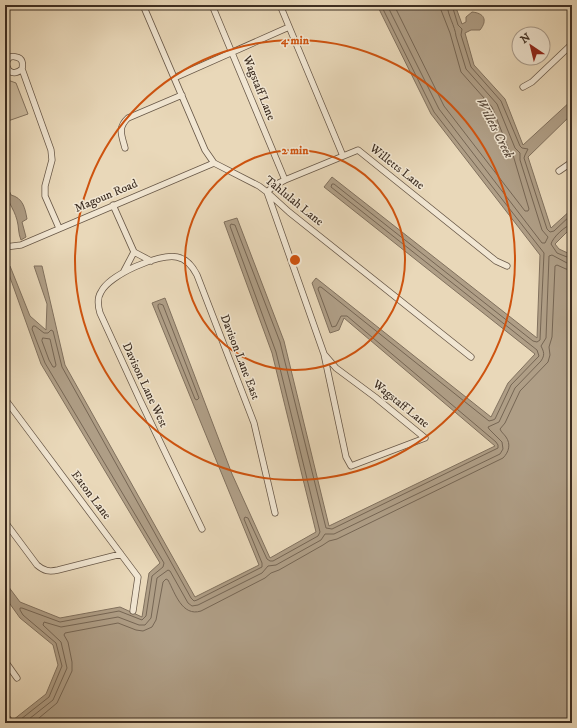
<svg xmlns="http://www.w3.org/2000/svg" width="577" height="728" font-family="'IM FELL DW Pica',serif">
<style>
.green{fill:#ccbb9f;stroke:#847460}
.water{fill:#af9e86;stroke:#81715e}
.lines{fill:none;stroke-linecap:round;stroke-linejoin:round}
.shore{stroke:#766654;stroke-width:1}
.street-casing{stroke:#685848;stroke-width:7}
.street{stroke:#f1e6d2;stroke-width:5.5}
.ring{fill:none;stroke:#ce530f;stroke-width:2}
.labels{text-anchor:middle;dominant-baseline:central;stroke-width:3;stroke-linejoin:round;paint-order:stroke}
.street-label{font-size:12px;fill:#3d2e22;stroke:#f1e6d2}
.water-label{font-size:13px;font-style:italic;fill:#5a4a3b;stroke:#f1e6d2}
.centre{fill:#ce530f;stroke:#f1e6d2;stroke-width:2}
.ring-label{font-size:12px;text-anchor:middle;font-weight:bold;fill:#ce530f;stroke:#f1e6d2;stroke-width:3;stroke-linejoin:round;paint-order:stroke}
</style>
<rect width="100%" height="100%" fill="#e9d8b9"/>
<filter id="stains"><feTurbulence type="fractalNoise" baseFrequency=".005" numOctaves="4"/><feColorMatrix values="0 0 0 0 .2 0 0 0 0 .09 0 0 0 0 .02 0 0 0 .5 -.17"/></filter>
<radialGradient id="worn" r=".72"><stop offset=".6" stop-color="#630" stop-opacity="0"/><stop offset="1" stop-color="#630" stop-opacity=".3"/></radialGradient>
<path class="green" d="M5,79L16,83L28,114L5,122Z"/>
<path class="water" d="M377,5H455L462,24L466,22V17L472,12C484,13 488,20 480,30H471L465,33L474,65L505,99L523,145L572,100V114L528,157L551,228L572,209V227L555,244L559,249L572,255V723H5V710L13,720L46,694L58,665L53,645L20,618L5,597V582L20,602L60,618L120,607L142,617L149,573L160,563L41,364L7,269L10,266L30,316L46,330L47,304L34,266H42L65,365L195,597L259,565L152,303L165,298L232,474L270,558L316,532L272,353L224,222L237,218L284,341L329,526L495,446L344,318L339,330L330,333L312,283L316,278L491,417L508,383L535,354L324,187L332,177L537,338L540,255L431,114Z
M5,187L8,188L11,195C23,198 25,208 27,219L22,222L26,237L21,240C18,233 19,227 17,220C14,208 5,199 5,187Z"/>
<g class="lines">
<path class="shore" d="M387,5L439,109L542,243H545L548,237L542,230L520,160V153L515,148L497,104L466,69L456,36C455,26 448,16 447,5
M394,5L444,106L525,211H528L529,209L513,155L509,150L492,107L461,72L450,33L441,10V5
M452,5L458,25L462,29L461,35L471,67L501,101L520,146L522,148L528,149L525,155L524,158L547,229L550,232L554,231L572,214
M572,224C565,226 553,237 551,244L557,253L572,259
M160,304L163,305L199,398L197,400L195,399L158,307V305Z
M43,338L50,339L56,365L55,367H53L49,360L42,341Z
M16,723L49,697L62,666L56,643L23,615L20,610V608H22L60,622L119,611L142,620L146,616L152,576L163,567L164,563L45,363L32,329L33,326H35L44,333H48L51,330L53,331L62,367L191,598L194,601L197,600L262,567V563L244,519L245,517L248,518L267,559L270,561H273L318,536L320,532L276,352L230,226L231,224L235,225L280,342L326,528L332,529L498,448V445L496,442L347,316H341L336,326L332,327L318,289L319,287H321L489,421L493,420L495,419L511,385L539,356L537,350L331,187L332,184H334L533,341L537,342L540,340L544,253L434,112L381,5
M24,723L53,700L67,668L61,642L43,625L44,622L61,627L118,617L139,625H145L151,618L157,578L168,570L170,571L188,603L192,606L198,605L262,573L268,566L276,565L321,540L325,534H334L500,454L503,449L502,442L489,429L488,427L499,422L515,388L541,361C545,355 544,352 541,346L546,338L549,256L552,255L567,263L572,264
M33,723L57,703L72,671V662L68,642L64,635L65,633L118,623L136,630L143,631L152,627L156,620L163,582L166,579L168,580C175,593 182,617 201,611L265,578L271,573L279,570L323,545L329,541L337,539L503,458C509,452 511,444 506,437C504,434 501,432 500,429L505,423L520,391L548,362L550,355L549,347L552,337L555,266L557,265L566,269L572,270"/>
<g class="street-casing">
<path id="street" d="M143,5L205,150L214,163L259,186L267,192L289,212L471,357
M212,5L285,180
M280,5L343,156
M22,69C6,83 0,53 16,57C23,58 23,64 22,69L51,150L52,160L45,186V196L59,228
M174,78L289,27
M523,87L532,82L572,44
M125,148C122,136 117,128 128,118L182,95
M559,171L572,162
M113,205L134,252L124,271
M5,247L21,245L214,163
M134,252L151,261
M324,354L267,192L275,185L285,180L358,150L496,261L507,266
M324,354L336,368L375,397L425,438L351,466L346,457Z
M5,399L138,577L133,611
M5,522L37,565C44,571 49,572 58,570L121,554
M202,529L139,398L100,313C98,306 97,298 101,292C109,275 159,253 177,257C187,259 193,267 197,275L254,423L275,513
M5,661L17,678"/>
</g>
<use href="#street" class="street"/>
</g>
<g class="ring">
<circle cx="295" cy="260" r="110"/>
<circle cx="295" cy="260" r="220"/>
</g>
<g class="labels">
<g class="street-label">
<text transform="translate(259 88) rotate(68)">Wagstaff Lane</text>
<text transform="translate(397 167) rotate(38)">Willetts Lane</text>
<text transform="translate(106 196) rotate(-23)">Magoun Road</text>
<text transform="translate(294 201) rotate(39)">Tahlulah Lane</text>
<text transform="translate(240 357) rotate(69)">Davison Lane East</text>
<text transform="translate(145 385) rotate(65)">Davison Lane West</text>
<text transform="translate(401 404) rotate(39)">Wagstaff Lane</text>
<text transform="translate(91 495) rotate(53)">Eaton Lane</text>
</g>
<g class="water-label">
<text transform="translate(495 128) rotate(63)">Willets Creek</text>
</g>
</g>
<circle cx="295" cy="260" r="6" class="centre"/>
<g class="ring-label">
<text x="295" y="44">4 min</text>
<text x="295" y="154">2 min</text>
</g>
<rect width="577" height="728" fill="none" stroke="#e9d8b9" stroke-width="20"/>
<rect x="6" y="6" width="565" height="716" fill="none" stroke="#3d2e22" stroke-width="2"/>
<rect x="10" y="10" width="557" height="708" fill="none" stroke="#3d2e22"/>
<g transform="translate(531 46) rotate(325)"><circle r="19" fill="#f1e6d2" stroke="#a99c8c"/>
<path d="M0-3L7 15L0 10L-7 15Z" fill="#8f2418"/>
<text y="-6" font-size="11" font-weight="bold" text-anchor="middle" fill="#3d2e22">N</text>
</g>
<rect width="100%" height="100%" filter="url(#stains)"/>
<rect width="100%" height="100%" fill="url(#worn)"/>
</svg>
